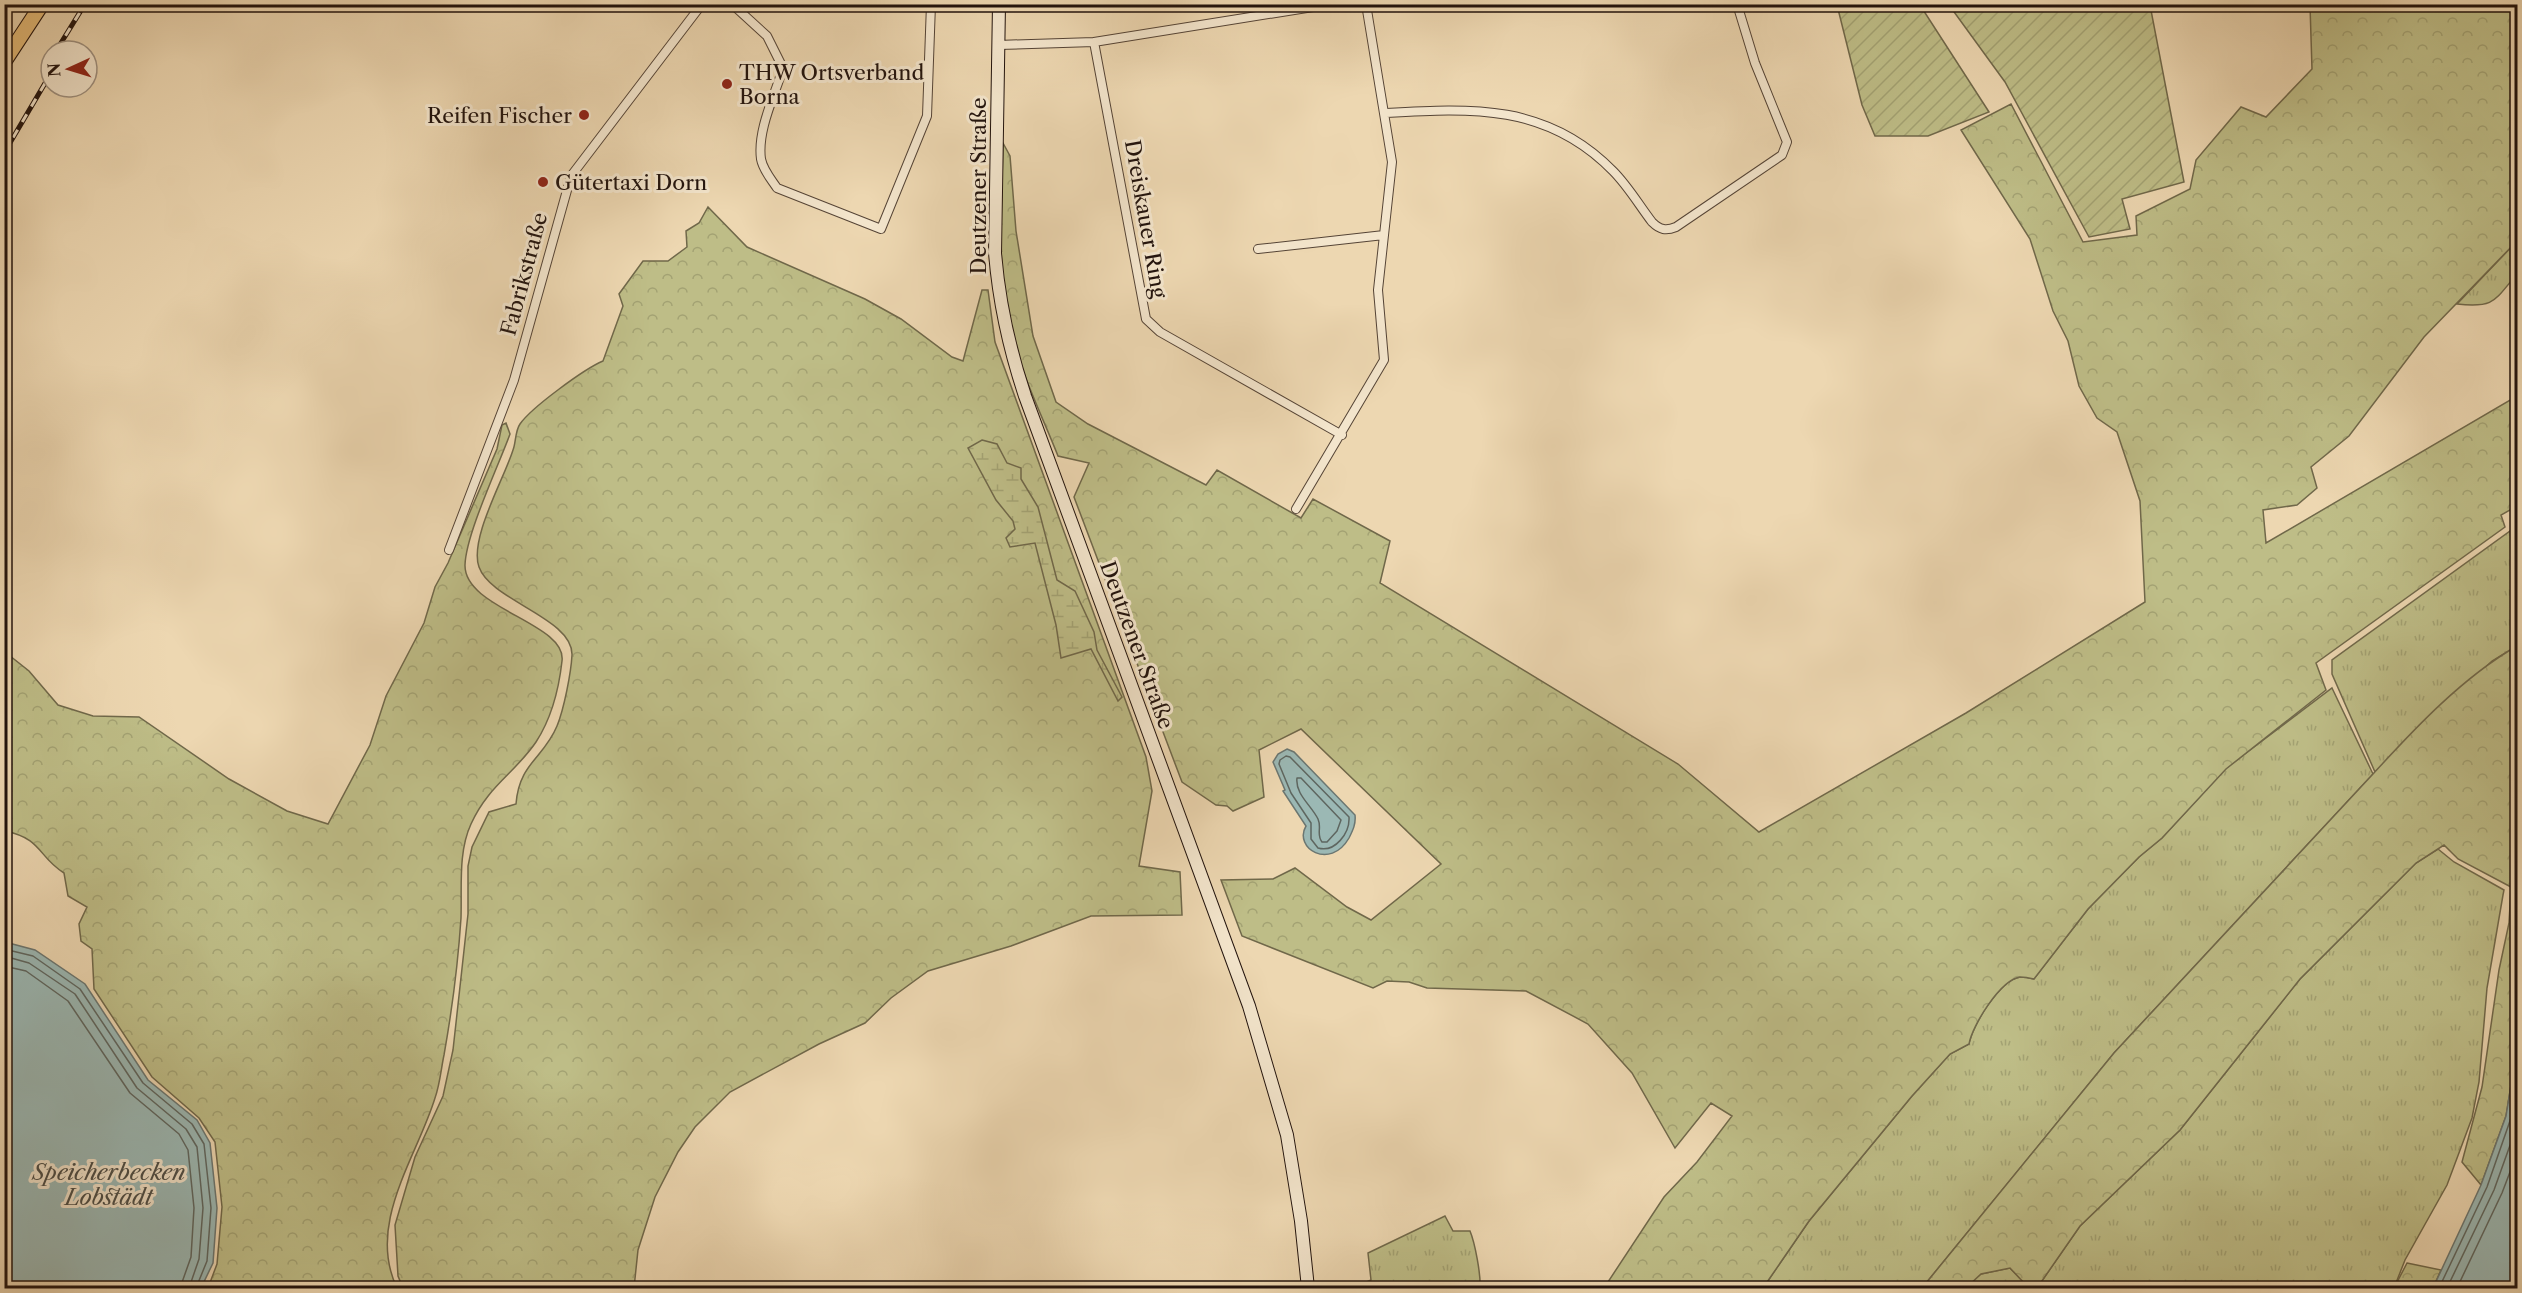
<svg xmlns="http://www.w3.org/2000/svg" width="2522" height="1293" font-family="'Libre Caslon Text',serif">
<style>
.grass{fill:url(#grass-tufts);stroke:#70684a;stroke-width:1.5}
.forest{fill:url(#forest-crowns);stroke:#70684a;stroke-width:1.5}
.wetland{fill:url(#wetland-marsh);stroke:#70684a;stroke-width:1.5}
.garden{fill:url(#garden-furrows);stroke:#70684a;stroke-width:1.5}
.water{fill:#9bb8b4;stroke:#6b7671;stroke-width:1.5}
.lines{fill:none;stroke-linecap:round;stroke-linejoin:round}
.shore{stroke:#5e6660;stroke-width:1.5}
.minor-casing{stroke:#554436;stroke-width:10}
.secondary-casing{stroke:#22130d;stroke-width:14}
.primary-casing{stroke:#22130d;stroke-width:16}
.minor{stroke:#f3e5cc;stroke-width:8}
.secondary{stroke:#f3e5cc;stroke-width:12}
.primary{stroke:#e6bc78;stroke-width:14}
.rail-casing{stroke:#22130d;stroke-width:5}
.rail{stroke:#f3e5cc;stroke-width:3;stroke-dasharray:9;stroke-linecap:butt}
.poi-dot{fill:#8f2418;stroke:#f3e5cc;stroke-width:2}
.labels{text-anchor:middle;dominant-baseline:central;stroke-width:6;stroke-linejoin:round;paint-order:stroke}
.poi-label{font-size:21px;fill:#22130d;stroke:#f3e5cc;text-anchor:start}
.street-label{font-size:21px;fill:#22130d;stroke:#f3e5cc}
.water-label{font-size:22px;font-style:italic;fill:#4c4d47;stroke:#f3e5cc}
</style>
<defs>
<pattern id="grass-tufts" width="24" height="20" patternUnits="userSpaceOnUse" patternTransform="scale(1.5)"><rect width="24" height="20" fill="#bebd87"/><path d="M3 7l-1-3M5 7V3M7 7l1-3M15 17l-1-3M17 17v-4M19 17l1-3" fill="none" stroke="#a3a273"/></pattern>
<pattern id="forest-crowns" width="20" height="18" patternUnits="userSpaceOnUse" patternTransform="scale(1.5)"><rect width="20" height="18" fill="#bebd87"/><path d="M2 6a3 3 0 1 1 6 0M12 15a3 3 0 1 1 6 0" fill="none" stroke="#a3a273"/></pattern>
<pattern id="wetland-marsh" width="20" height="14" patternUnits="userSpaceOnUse" patternTransform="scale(1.5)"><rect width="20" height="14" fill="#bebd87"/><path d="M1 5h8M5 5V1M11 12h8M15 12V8" fill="none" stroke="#a3a273"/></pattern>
<pattern id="garden-furrows" width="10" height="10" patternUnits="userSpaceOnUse" patternTransform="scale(1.5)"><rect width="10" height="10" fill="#bebd87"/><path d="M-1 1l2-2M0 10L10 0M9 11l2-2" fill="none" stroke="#a3a273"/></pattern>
</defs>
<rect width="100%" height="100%" fill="#edd7b1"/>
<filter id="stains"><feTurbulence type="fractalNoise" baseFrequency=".00333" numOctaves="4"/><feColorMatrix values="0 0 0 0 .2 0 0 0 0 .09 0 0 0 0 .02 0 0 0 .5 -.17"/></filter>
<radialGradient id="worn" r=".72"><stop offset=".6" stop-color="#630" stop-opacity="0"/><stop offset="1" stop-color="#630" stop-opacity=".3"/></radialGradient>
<path class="grass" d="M2517,241V274C2494,301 2495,308 2457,304Z
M2517,526V646L2492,661L2375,772L2332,674V660Z
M2332,688L2373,774L2114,1053L1922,1288H1763L1809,1221L1912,1096L1950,1054L1969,1044C1972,1026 2000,980 2020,977C2024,977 2030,978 2034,979L2088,909L2139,857L2162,838L2226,768Z
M2438,849L2454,862L2504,890L2503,895L2487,988L2479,1082L2472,1118L2447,1185L2405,1260L2394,1288H2037L2080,1226L2180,1130L2300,979L2416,863Z
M1445,1216L1453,1231H1470C1475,1243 1481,1275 1480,1288H1353L1371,1280L1368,1253Z
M2010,1268L2029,1288L1965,1287L1981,1274Z"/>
<path class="forest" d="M2310,5H2517V241L2424,337L2349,436L2311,467L2317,488L2297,505L2263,510L2266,543L2517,396V506L2501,515L2505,527L2316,663L2326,690L2226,769L2162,838L2139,857L2088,909L2034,979C2030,978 2024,977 2020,977C2000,980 1972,1026 1969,1044L1950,1054L1912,1096L1809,1221L1763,1288H1604L1664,1197L1697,1162L1732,1116L1711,1103L1675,1148L1632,1073L1588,1024L1526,991L1427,988L1409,982L1387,981L1373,988L1242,936L1221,880L1273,879L1295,868L1347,907L1371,920L1441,864L1301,729L1259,750L1264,797L1233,811L1227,806L1216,805L1182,782L1074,497L1089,463L1058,456C1039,408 1012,356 1005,304C998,251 1002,196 1003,143L1010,156L1016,231L1033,336L1056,402L1088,424L1206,485L1217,470L1301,518L1313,499L1390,541L1380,583L1678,764L1759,832L1966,713L2145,602L2140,501L2117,432L2097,418L2079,386L2068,341L2053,311L2030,239L1961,130L2011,104L2083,242L2137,235L2136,216L2190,189L2196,160L2241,107L2266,117L2312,69Z
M708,207L747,247L865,299L901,319L952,357L963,361L982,290H988L995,342L1146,757L1152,791L1139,866L1180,872L1182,915L1091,916L1011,946L928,971L891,998L865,1023L819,1044L730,1092L695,1127L678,1152L655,1197L638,1250L634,1288H403L398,1276L395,1225L415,1157L443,1096L453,1050L468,914V866L472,847L489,812L516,804C519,763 544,758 557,726C564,709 571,673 572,655C573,618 491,601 479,567C469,539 504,479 513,450C516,443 515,431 520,424C531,408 584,369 603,361L623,306L619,294L643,261H668L687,247L686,231L699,223Z
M506,423L510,434C498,467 466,534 465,565C464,609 567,623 562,661C559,688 551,719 536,742C515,773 488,786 471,824C458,852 462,887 461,918C458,964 452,1010 444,1055C441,1069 440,1084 435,1098C417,1157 366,1224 397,1288H208L217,1264L222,1207L215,1142L199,1118L152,1077L94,989L92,949L81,941L79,924L87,907L68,896L64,873C37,856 43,839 5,831V652L29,671L58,705L93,716L139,717L229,779L287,811L328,824L370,745L386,696L424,623L435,587L448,563L497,449L502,425Z
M2517,646V1069L2512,1079L2506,1116L2481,1185L2462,1162L2482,1087L2499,970L2509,923L2511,887L2458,859L2444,845L2416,863L2300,979L2180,1130L2080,1226L2037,1288H2029L2010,1268L1981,1274L1966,1288H1922L2114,1053L2373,774C2415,728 2463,677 2517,646Z
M2407,1263L2441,1270L2433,1288H2394Z"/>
<path class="wetland" d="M982,440L997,444L1007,463L1021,468V479L1038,507L1057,580L1075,591L1094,632L1097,650L1122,697L1118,701L1091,649L1061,658L1056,625L1035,543L1010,547L1006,538L1015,529L1013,521L996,500L968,448Z"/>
<path class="garden" d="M1837,5H1920L1989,112L1928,136H1875L1862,105Z
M1949,5H2150L2184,182L2122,199L2130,229L2089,237L2005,82Z"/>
<path class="water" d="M1287,749L1294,752L1355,815C1356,824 1353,830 1349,838C1330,871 1293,848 1306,826L1283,791L1285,790L1273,762L1278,754Z
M5,942L35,950L85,984L148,1080L197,1120L210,1143L217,1208L213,1263L201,1288H5Z
M2517,1069V1288H2433L2481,1185L2506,1116L2512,1079Z"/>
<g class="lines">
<path class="shore" d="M1286,756L1290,757L1349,817C1350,833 1335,853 1318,848L1311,839V823L1291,793L1279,764L1280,760Z
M1297,778H1301L1341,820L1337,831L1327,842H1322C1316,834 1322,828 1318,819C1311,805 1295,794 1297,778Z
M4,949L33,956L80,989L143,1083L192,1124L204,1144L211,1208L207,1261L196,1288
M4,956L29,963L75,994L137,1088L186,1129L197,1147L203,1208L199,1259L189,1288
M4,966L26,971L68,1001L130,1093L179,1134L188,1150L194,1208L191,1257L180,1288
M2439,1288L2487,1187L2511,1118L2518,1081
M2447,1288L2494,1190L2518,1123
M2457,1288L2502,1193L2518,1151"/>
<g class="minor-casing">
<path id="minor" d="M732,4L767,36L783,68C775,95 757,130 761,159C763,170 771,179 777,188L881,229L927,116L931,4
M1094,42L1146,319L1160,332L1342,435
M998,45L1094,42L1313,7H1344L1358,4
M1384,113C1470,108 1547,103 1613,171C1628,186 1639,205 1652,222C1660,230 1666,231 1676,227L1782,155L1787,142L1755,63L1737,4
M1258,249L1384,235
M1296,509L1384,360L1378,290L1392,162L1366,4
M449,550L514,380L571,176L702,4"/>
</g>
<g class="secondary-casing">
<path id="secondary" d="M999,4L995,253C999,302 1009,348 1025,396L1249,1006L1287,1135L1301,1221L1308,1288"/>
</g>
<g class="primary-casing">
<path id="primary" d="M4,62L42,4"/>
</g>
<use href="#minor" class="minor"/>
<use href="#secondary" class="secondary"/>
<use href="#primary" class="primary"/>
<g class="rail-casing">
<path id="rail" d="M56,51L85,4
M4,153L51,73"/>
</g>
<use href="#rail" class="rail"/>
</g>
<g class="poi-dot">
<circle cx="727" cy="84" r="6"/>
<circle cx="584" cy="115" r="6"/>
<circle cx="543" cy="182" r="6"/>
</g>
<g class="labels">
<g class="poi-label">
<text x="739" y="72">THW Ortsverband<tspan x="739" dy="24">Borna</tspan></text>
<text x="572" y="115" text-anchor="end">Reifen Fischer</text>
<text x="555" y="182">Gütertaxi Dorn</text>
</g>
<g class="street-label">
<text transform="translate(978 186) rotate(-90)">Deutzener Straße</text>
<text transform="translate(1146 219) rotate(80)">Dreiskauer Ring</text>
<text transform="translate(524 274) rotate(-75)">Fabrikstraße</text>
<text transform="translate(1137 645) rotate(70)">Deutzener Straße</text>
</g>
<g class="water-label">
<text x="109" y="1172">Speicherbecken<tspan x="109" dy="25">Lobstädt</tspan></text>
</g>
</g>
<rect width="2522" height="1293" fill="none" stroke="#edd7b1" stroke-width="24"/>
<rect x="6" y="6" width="2510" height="1281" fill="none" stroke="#22130d" stroke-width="3"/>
<rect x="12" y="12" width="2498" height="1269" fill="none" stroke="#22130d" stroke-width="1.5"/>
<g transform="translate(69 69) rotate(266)"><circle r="28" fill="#f3e5cc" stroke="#9f9180" stroke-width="1.5"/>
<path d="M0-4.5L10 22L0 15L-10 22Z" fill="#8f2418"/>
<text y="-9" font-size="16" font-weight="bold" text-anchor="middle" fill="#22130d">N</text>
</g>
<rect width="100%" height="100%" filter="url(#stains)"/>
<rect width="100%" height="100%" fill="url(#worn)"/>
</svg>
